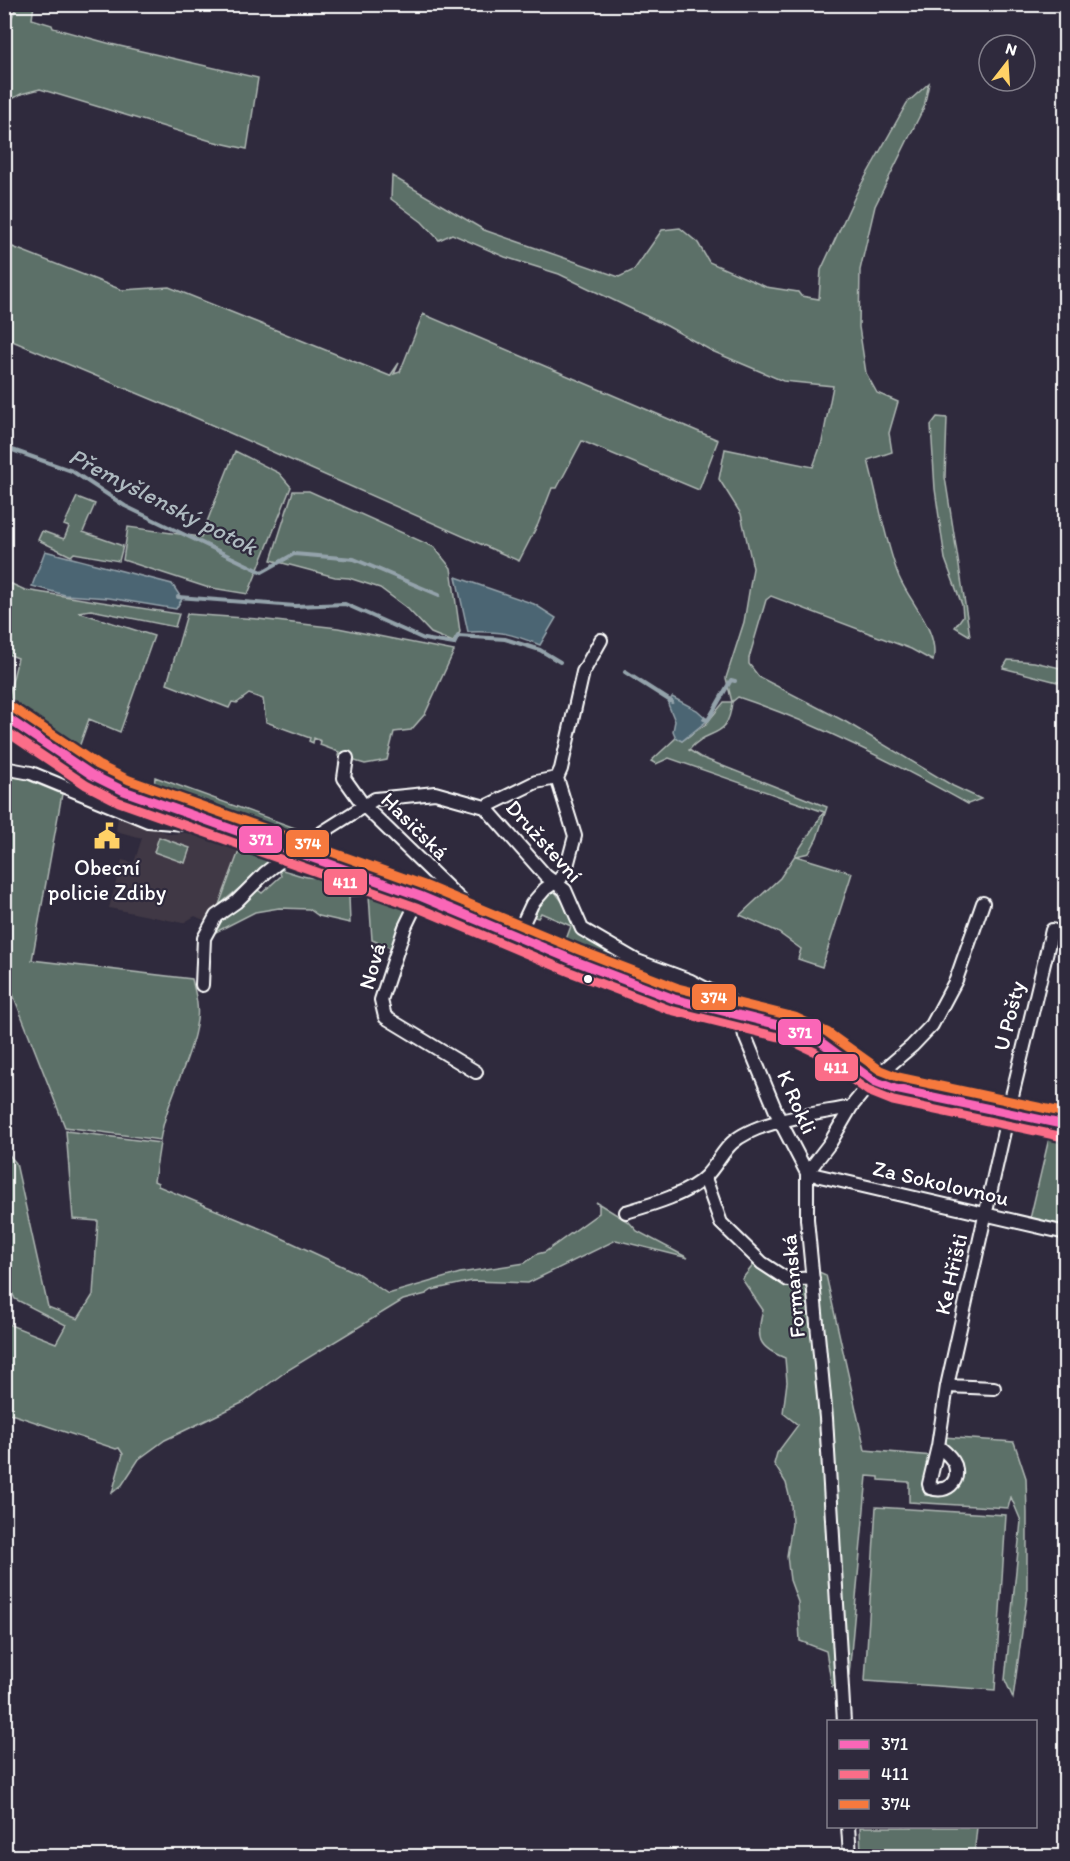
<svg xmlns="http://www.w3.org/2000/svg" width="1070" height="1861" font-family="Itim,sans-serif">
<style>
.built{fill:#403844}
.green{fill:#5c6f67;stroke:#aeb7b3;stroke-width:1.5}
.water{fill:#4c6573;stroke:#94a3ab;stroke-width:1.5}
.lines{fill:none;stroke-linecap:round;stroke-linejoin:round}
.stream{stroke:#94a3ab;stroke-width:4}
.street-casing{stroke:#fff;stroke-width:16}
.secondary-casing{stroke:#fff;stroke-width:21}
.street{stroke:#2f2a3d;stroke-width:12}
.secondary{stroke:#2f2a3d;stroke-width:16}
.bus-1-casing{stroke:#2f2a3d;stroke-width:14}
.bus-2-casing{stroke:#2f2a3d;stroke-width:14}
.bus-3-casing{stroke:#2f2a3d;stroke-width:14}
.bus-1{stroke:#fa66b7;stroke-width:9}
.bus-2{stroke:#fb6d88;stroke-width:9}
.bus-3{stroke:#f6793e;stroke-width:9}
.bus-dot{fill:#fff;stroke:#2f2a3d;stroke-width:2}
.labels{text-anchor:middle;dominant-baseline:central;stroke-width:4.5;stroke-linejoin:round;paint-order:stroke}
.street-label{font-size:22px;fill:#fff;stroke:#2f2a3d}
.poi-label{font-size:22px;fill:#fff;stroke:#2f2a3d}
.water-label{font-size:24px;font-style:italic;fill:#aebac0;stroke:#2f2a3d}
.line-badge{stroke:#2f2a3d;stroke-width:2}
.badge-label{font-size:16px;text-anchor:middle;font-weight:bold;fill:#fff}
</style>
<rect width="100%" height="100%" fill="#2f2a3d"/>
<filter id="ink" filterUnits="userSpaceOnUse"><feTurbulence type="fractalNoise" baseFrequency=".0167" numOctaves="2"/><feDisplacementMap in="SourceGraphic" scale="12" xChannelSelector="R" yChannelSelector="G"/><feConvolveMatrix kernelMatrix="1 2 1 2 8 2 1 2 1" color-interpolation-filters="sRGB"/></filter>
<g filter="url(#ink)">
<path class="built" d="M118,817L170,834L197,832L240,847L219,905L206,921L195,916L183,923L109,908L122,860L134,863L142,838L116,831Z"/>
<path class="green" d="M17,5H34L32,19L52,25L53,28L111,44L258,78L247,149L211,141L40,89L21,94L5,103V34Z
M929,83L924,107L875,206L860,270L859,327L866,373L877,393L898,402L889,433L892,452L868,460C878,498 885,541 899,577C910,603 940,632 933,661L911,649L771,596L766,600L749,658V664L759,677L846,722L953,786L981,799L968,804C894,763 819,724 738,697L732,702C728,742 709,726 689,750L700,757L827,807L817,838L809,853L796,856L852,873L822,967L798,959L801,949L776,931L740,915L780,878L824,812L669,758L656,764L651,761L676,738L682,741L706,724L724,702H732L726,678L744,622L753,568L741,514L719,479L725,449L813,467L822,442L833,386L783,381L712,351L667,326L559,274L505,257L452,234L439,240L422,222L391,199L392,176L484,230L619,277L634,270L662,230L680,228L698,243L709,262L766,287L798,292L801,296L819,299L821,270L857,192L907,103Z
M5,244L122,290L169,287L390,376L399,363L394,374L400,372L423,314L718,440L699,490L582,441L557,488H552L538,524L519,561L187,414L5,338Z
M937,417L947,418L945,477L970,636L955,627L963,616L962,605L945,559L935,489L931,425Z
M235,451L279,473L291,487L248,594L206,587L123,560L128,527L201,537Z
M293,491H309L434,547L451,568L460,632L453,642L431,633L407,608L380,588L349,578L335,577L271,560Z
M77,497L95,504L83,532L123,546L119,561L74,553L71,556L38,540L42,531L64,539L69,527L64,525Z
M5,581L25,590L179,614L175,627L91,610L78,612L154,636L120,732L89,719L78,750L5,705V702L7,703L18,658L5,653Z
M187,614L258,619L338,628L454,651L425,714L411,730L394,732L387,760L365,764L338,756L339,752L320,745L321,741L314,738L313,743L309,741L310,738L266,722L263,699L249,694L237,703L232,702L229,708L167,684Z
M1008,660L1034,662L1065,669V684L1003,668Z
M25,738L78,776L111,794L172,816L173,818L169,819C138,812 105,802 78,784C59,771 41,755 22,741Z
M5,772L11,773L62,794L32,960L192,979C195,992 199,1006 197,1020C191,1062 167,1098 160,1140L65,1127L5,974Z
M155,777L309,833L297,839L154,789Z
M159,837L190,848L185,863L154,852Z
M239,851L271,862L219,905Z
M279,869C293,872 318,886 327,870L409,899L410,905L397,927L393,949L372,940L369,895L349,896L350,923L319,916L309,909L279,908L255,912L210,935L216,924L255,888L262,893L281,876Z
M551,891L555,892L588,935L730,1004L682,995L582,956L564,945L571,926L541,913L538,918L529,915Z
M66,1131L160,1143L154,1181L158,1183V1186L271,1233L357,1273L388,1294L460,1273L525,1263L537,1254L545,1252L599,1213V1205L596,1202L630,1223L637,1231L688,1258L616,1240L528,1283L472,1281L432,1290L426,1294L403,1300L288,1370L244,1402L165,1440L139,1459L122,1485L112,1493L123,1454L119,1448L116,1449L5,1412V1317L10,1325L56,1343L66,1325L15,1299L5,1277V1150L16,1163L48,1307L78,1319L93,1295L98,1221L73,1219Z
M1050,1134L1065,1138L1066,1205L1063,1217L1065,1218V1226L1030,1219Z
M755,1263L784,1283L817,1271L826,1275L865,1450L933,1456L928,1469L925,1495L938,1496L949,1487L956,1469L944,1437L1014,1442L1026,1478L1027,1513V1595L1013,1698L1005,1680L1021,1521L1011,1497L1008,1508L909,1502V1482L879,1480V1477L867,1476L849,1675L832,1687L826,1651L800,1641L798,1602L790,1580L787,1556L792,1524L791,1503L786,1483L774,1464L777,1453L798,1425L783,1413L787,1382L785,1358C757,1347 756,1338 763,1310L742,1279Z
M876,1507L1006,1515L995,1690L865,1681Z
M860,1827H977L974,1856H861Z"/>
<path class="water" d="M45,551L172,584L182,599L176,609L109,598L65,595L32,586Z
M456,577L534,604L556,618L540,645C510,633 501,631 468,632Z
M672,697L697,710L708,720L682,741L676,738L673,731L675,721L668,704Z"/>
<g class="lines">
<path class="stream" d="M4,447L72,471L125,506L262,572L294,554L354,559L439,595
M178,597L295,606L345,604L424,639L454,644L458,636L505,639L540,650L560,662
M625,672L672,702
M704,719L708,720L731,680L735,681"/>
<g class="street-casing">
<path id="street" d="M347,758L344,778L364,806L469,908V916
M4,768L31,773L148,821L184,824L187,814
M485,807L536,782L557,778
M420,896L405,927L381,1000L385,1017L476,1072
M517,936L532,904L545,889L561,878L567,866L575,836L557,778L561,769L583,672L601,640
M202,985L204,938L216,916L236,902L265,873L293,851L375,799L435,793L485,807L546,876L565,890L582,929L637,961L691,981L734,1003L740,1014L745,1036L780,1121L807,1173L1066,1233
M705,1178L721,1223L762,1263L788,1280L813,1278
M626,1212C650,1205 689,1194 706,1176C716,1166 722,1152 732,1143C757,1120 818,1114 851,1107
M947,1386L994,1388
M938,1446C944,1451 952,1457 955,1465C960,1483 947,1493 930,1488L929,1484L938,1446L947,1386L1011,1100L1052,930L1066,935
M844,1722L826,1418L807,1219V1173L830,1143L851,1107L864,1091L878,1075L912,1046L932,1025L956,980L983,903
M848,1826L850,1856"/>
</g>
<g class="secondary-casing">
<path id="secondary" d="M4,716C46,739 79,773 124,791L420,896L575,961L674,999L791,1028L821,1042L874,1081L895,1089L1066,1125"/>
</g>
<use href="#street" class="street"/>
<use href="#secondary" class="secondary"/>
<g class="bus-1-casing">
<path id="bus-1" d="M4,716L92,775L124,791L420,896L575,961L674,999L791,1028L821,1042L874,1081L895,1089L1066,1125"/>
</g>
<g class="bus-2-casing">
<path id="bus-2" d="M4,730L86,785L119,802L416,907L570,972L670,1010L787,1039L815,1052L868,1091L893,1101L1064,1137"/>
</g>
<g class="bus-3-casing">
<path id="bus-3" d="M10,706L98,765L129,780L424,885L579,950L678,988L795,1017L827,1032L880,1070L898,1077L1066,1113"/>
</g>
<use href="#bus-1" class="bus-1"/>
<use href="#bus-2" class="bus-2"/>
<use href="#bus-3" class="bus-3"/>
</g>
</g>
<defs>
<g id="civic-bare" transform="scale(2.07)"><path d="M-.6-6.5H3V-4.5H.6V-3L4-1V1h2V6H-6V1h2V-1L-.6-3ZM-1.2 2.5V6h2.4V2.5Z" fill="#ffd166" stroke="#2f2a3d" stroke-width="2.5" paint-order="stroke"/></g>
</defs>
<g fill-rule="evenodd">
<use href="#civic-bare" x="107" y="836"/>
</g>
<circle class="bus-dot" cx="588" cy="979" r="5"/>
<g class="labels">
<g class="street-label">
<text transform="translate(415 826) rotate(45)">Hasičská</text>
<text transform="translate(544 841) rotate(48)">Družstevní</text>
<text transform="translate(372 966) rotate(-74)">Nová</text>
<text transform="translate(1009 1016) rotate(-76)">U Pošty</text>
<text transform="translate(797 1102) rotate(66)">K Rokli</text>
<text transform="translate(941 1183) rotate(13)">Za Sokolovnou</text>
<text transform="translate(951 1274) rotate(-77)">Ke Hřišti</text>
<text transform="translate(793 1286) rotate(-95)">Formanská</text>
</g>
<g class="poi-label">
<text x="107" y="867">Obecní<tspan x="107" dy="25">policie Zdiby</tspan></text>
</g>
<g class="water-label">
<text transform="translate(163 501) rotate(27)">Přemyšlenský potok</text>
</g>
</g>
<g class="line-badge">
<rect x="238" y="825" width="45" height="29" rx="6" fill="#fa66b7"/>
<rect x="285" y="829" width="45" height="29" rx="6" fill="#f6793e"/>
<rect x="323" y="868" width="45" height="28" rx="6" fill="#fb6d88"/>
<rect x="691" y="983" width="46" height="28" rx="6" fill="#f6793e"/>
<rect x="777" y="1018" width="45" height="28" rx="6" fill="#fa66b7"/>
<rect x="814" y="1053" width="45" height="29" rx="6" fill="#fb6d88"/>
</g>
<g class="badge-label">
<text x="261" y="845">371</text>
<text x="308" y="849">374</text>
<text x="345" y="888">411</text>
<text x="714" y="1003">374</text>
<text x="800" y="1038">371</text>
<text x="836" y="1073">411</text>
</g>
<rect width="1070" height="1861" fill="none" stroke="#2f2a3d" stroke-width="24"/>
<rect x="12" y="12" width="1046" height="1837" fill="none" stroke="#fff" stroke-width="2" filter="url(#ink)"/>
<rect x="827" y="1720" width="210" height="108" fill="#2f2a3d" stroke="#827f8b" stroke-width="1.5"/>
<rect x="839" y="1740" width="30" height="9" fill="#fa66b7" stroke="#827f8b" stroke-width="1.5"/>
<text x="881" y="1750" font-size="18" fill="#ffffff">371</text>
<rect x="839" y="1770" width="30" height="9" fill="#fb6d88" stroke="#827f8b" stroke-width="1.5"/>
<text x="881" y="1780" font-size="18" fill="#ffffff">411</text>
<rect x="839" y="1800" width="30" height="9" fill="#f6793e" stroke="#827f8b" stroke-width="1.5"/>
<text x="881" y="1810" font-size="18" fill="#ffffff">374</text>
<g transform="translate(1007 63) rotate(17)"><circle r="28" fill="#2f2a3d" stroke="#827f8b" stroke-width="1.5"/>
<path d="M0-4.5L10 22L0 15L-10 22Z" fill="#ffd166"/>
<text y="-9" font-size="16" font-weight="bold" text-anchor="middle" fill="#ffffff">N</text>
</g>
</svg>
